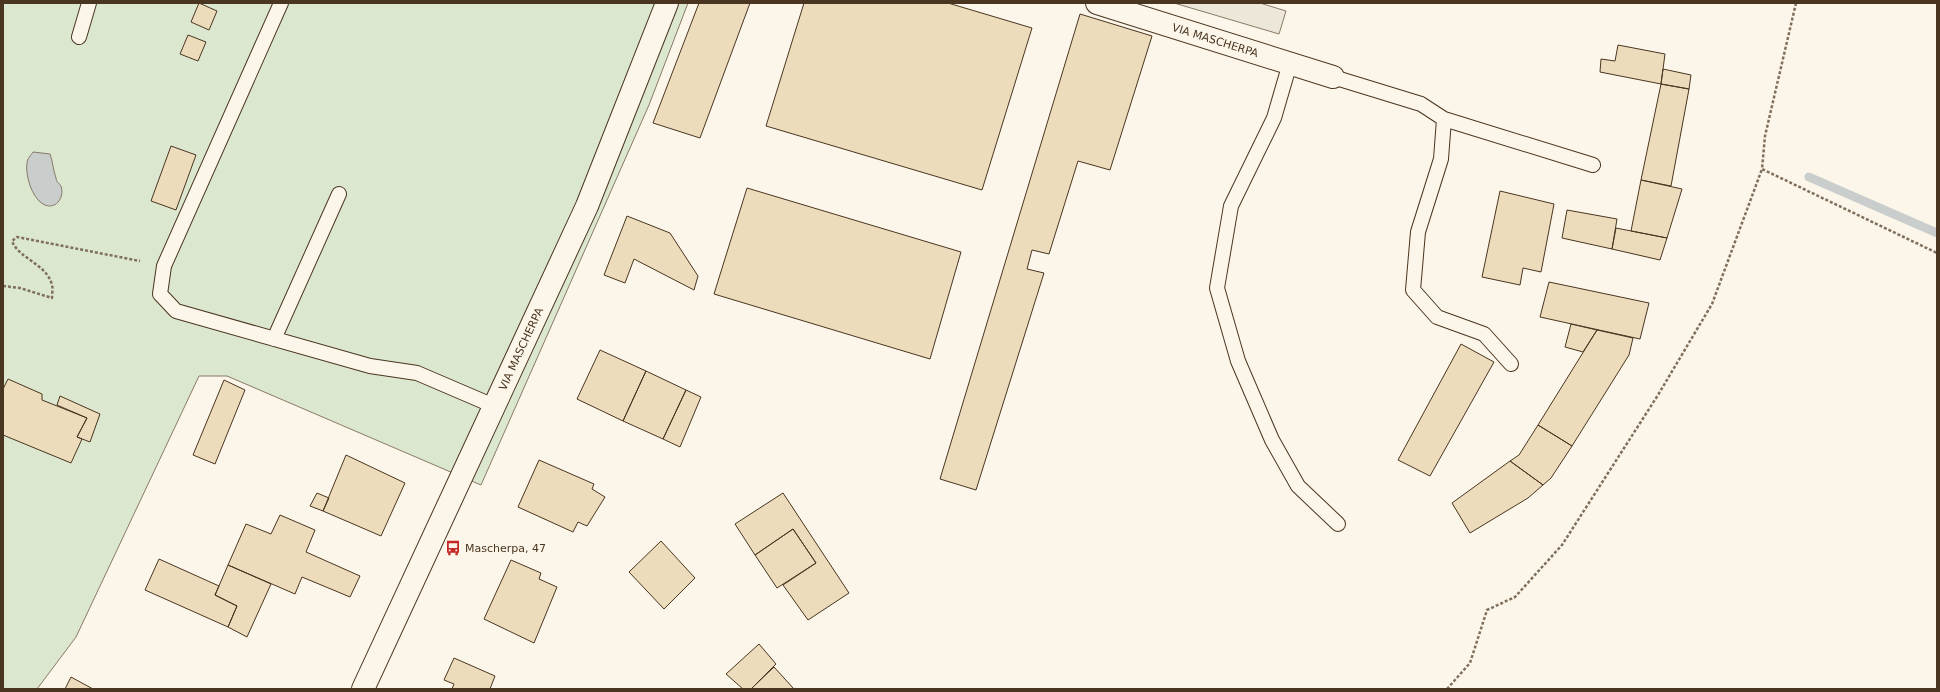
<svg xmlns="http://www.w3.org/2000/svg" width="1940" height="692" font-family="'DejaVu Sans',sans-serif">
<style>
.green{fill:#dce7d0;stroke:#887966}
.parking{fill:#ede7d9;stroke:#887966}
.water{fill:#c9cecd;stroke:#887966}
.lines{fill:none;stroke-linecap:round;stroke-linejoin:round}
.stream{stroke:#c9cecd;stroke-width:9}
.building{fill:#ecdcbc;stroke:#4a3520}
.lane-casing{stroke:#4a3520;stroke-width:16}
.street-casing{stroke:#4a3520;stroke-width:24}
.secondary-casing{stroke:#4a3520;stroke-width:24}
.path{stroke:#7f6f5c;stroke-width:2.5;stroke-dasharray:3 2;stroke-linecap:butt}
.lane{stroke:#fbf6e9;stroke-width:14}
.street{stroke:#fbf6e9;stroke-width:22}
.secondary{stroke:#fbf6e9;stroke-width:22}
.labels{text-anchor:middle;dominant-baseline:central;stroke-width:3;stroke-linejoin:round;paint-order:stroke}
.street-label{font-size:11px;fill:#4a3520;stroke:#fbf6e9}
.poi-label{font-size:11px;fill:#4a3520;stroke:#fbf6e9;text-anchor:start}
</style>
<rect width="100%" height="100%" fill="#fbf6e9"/>
<path class="green" d="M3,3H688L649,105L481,485L227,376H199L76,637L37,689H3Z"/>
<path class="parking" d="M1174,3H1260L1286,11L1279,34Z"/>
<path class="water" d="M33,152L50,154C53,162 53,170 56,178C56,182 59,183 61,186C65,198 55,211 43,204C32,198 25,175 27,163C27,159 31,155 33,152Z"/>
<g class="lines">
<path class="stream" d="M1809,177L1937,233"/>
</g>
<path class="building" d="M199,3L217,11L209,30L191,22Z
M699,3H750L700,138L653,123Z
M804,3H948L1032,28L982,190L766,126Z
M1080,14L1152,36L1110,170L1078,161L1049,254L1032,250L1027,269L1044,273L976,490L940,479Z
M188,35L206,42L198,61L180,54Z
M1618,45L1665,54L1661,84L1600,72L1601,59L1615,61Z
M1663,69L1691,75L1689,89L1661,84Z
M1661,84L1689,89L1671,186L1641,180Z
M171,146L196,155L176,210L151,201Z
M1641,180L1682,189L1667,238L1631,231Z
M747,188L961,252L930,359L714,294Z
M1500,191L1554,204L1541,272L1523,268L1520,285L1482,277Z
M1567,210L1617,219L1612,249L1562,238Z
M627,216L670,233L698,276L694,290L634,259L625,283L604,275Z
M1616,228L1667,238L1660,260L1612,249Z
M1549,282L1649,303L1640,339L1540,317Z
M1571,324L1597,330L1583,352L1565,347Z
M1597,330L1633,338L1629,355L1572,446L1538,425Z
M1461,344L1494,362L1430,476L1398,460Z
M600,350L646,371L623,421L577,399Z
M646,371L686,390L663,439L623,421Z
M8,379L42,394V400L87,418L77,437L82,439L71,463L3,435V389Z
M224,380L245,390L215,464L193,455Z
M686,390L701,397L680,447L663,439Z
M60,396L100,414L90,442L77,437L87,418L57,405Z
M1538,425L1572,446L1551,478L1543,485L1510,461L1519,455Z
M346,455L405,483L381,536L323,511Z
M539,460L594,484L592,489L605,497L587,526L578,522L573,532L518,507Z
M1510,461L1543,485L1528,498L1470,533L1452,503Z
M317,493L329,498L323,511L310,506Z
M783,493L849,593L808,620L783,585L816,563L793,529L755,555L735,524Z
M280,515L315,530L306,552L360,576L350,597L302,577L295,594L228,565L246,524L271,534Z
M793,529L816,563L777,588L755,555Z
M661,541L695,578L664,609L629,572Z
M159,559L219,586L215,595L237,606L228,627L145,590Z
M511,560L541,573L539,579L557,587L534,643L484,619Z
M228,565L271,584L247,637L228,627L237,606L215,595Z
M759,644L776,664L751,689H743L726,674Z
M454,658L495,676L490,689H452L454,684L444,680Z
M774,667L794,689H751Z
M71,677L93,689H65Z"/>
<g class="lines">
<g class="lane-casing">
<path id="lane" d="M281,3L164,266L160,294L176,311L370,366L417,373L494,406
M79,37L89,3
M1290,63L1274,118L1231,206L1217,288L1238,361L1272,440L1298,486L1338,524
M1333,77L1421,104L1444,119L1441,159L1418,232L1413,290L1437,317L1484,334L1511,364
M1444,119L1593,165
M274,339L339,194"/>
</g>
<g class="street-casing">
<g id="street">
<path id="s1" d="M1097,3L1333,77"/>
</g>
</g>
<g class="secondary-casing">
<g id="secondary">
<path id="s2" d="M363,689L587,206L667,3"/>
</g>
</g>
<path class="path" d="M1796,3L1765,136L1762,169L1937,253
M3,286L20,288L52,298C52,294 53,289 52,285C47,264 19,259 12,241L17,237L140,261
M1447,689L1470,663L1487,610L1515,597L1562,545L1658,395L1712,304L1762,169"/>
<use href="#lane" class="lane"/>
<use href="#street" class="street"/>
<use href="#secondary" class="secondary"/>
</g>
<defs>
<g id="bus-bare" transform="scale(1.2)"><path d="M-5-6H5V4H4V6H2V4H-2V6H-4V4H-5ZM-3.5-4V0h7V-4ZM-3.5 1.2v1.5H-2V1.2ZM2 1.2v1.5H3.5V1.2Z" fill="#c62828" stroke="#fbf6e9" stroke-width="2.5" paint-order="stroke"/></g>
</defs>
<g fill-rule="evenodd">
<use href="#bus-bare" x="453" y="548"/>
</g>
<g class="labels">
<g class="street-label">
<text stroke="none"><textPath href="#s1" startOffset="124">VIA MASCHERPA</textPath></text>
<text stroke="none"><textPath href="#s2" startOffset="375">VIA MASCHERPA</textPath></text>
</g>
<g class="poi-label">
<text x="465" y="548">Mascherpa, 47</text>
</g>
</g>
<rect width="1940" height="692" fill="none" stroke="#4a3520" stroke-width="8"/>
</svg>
